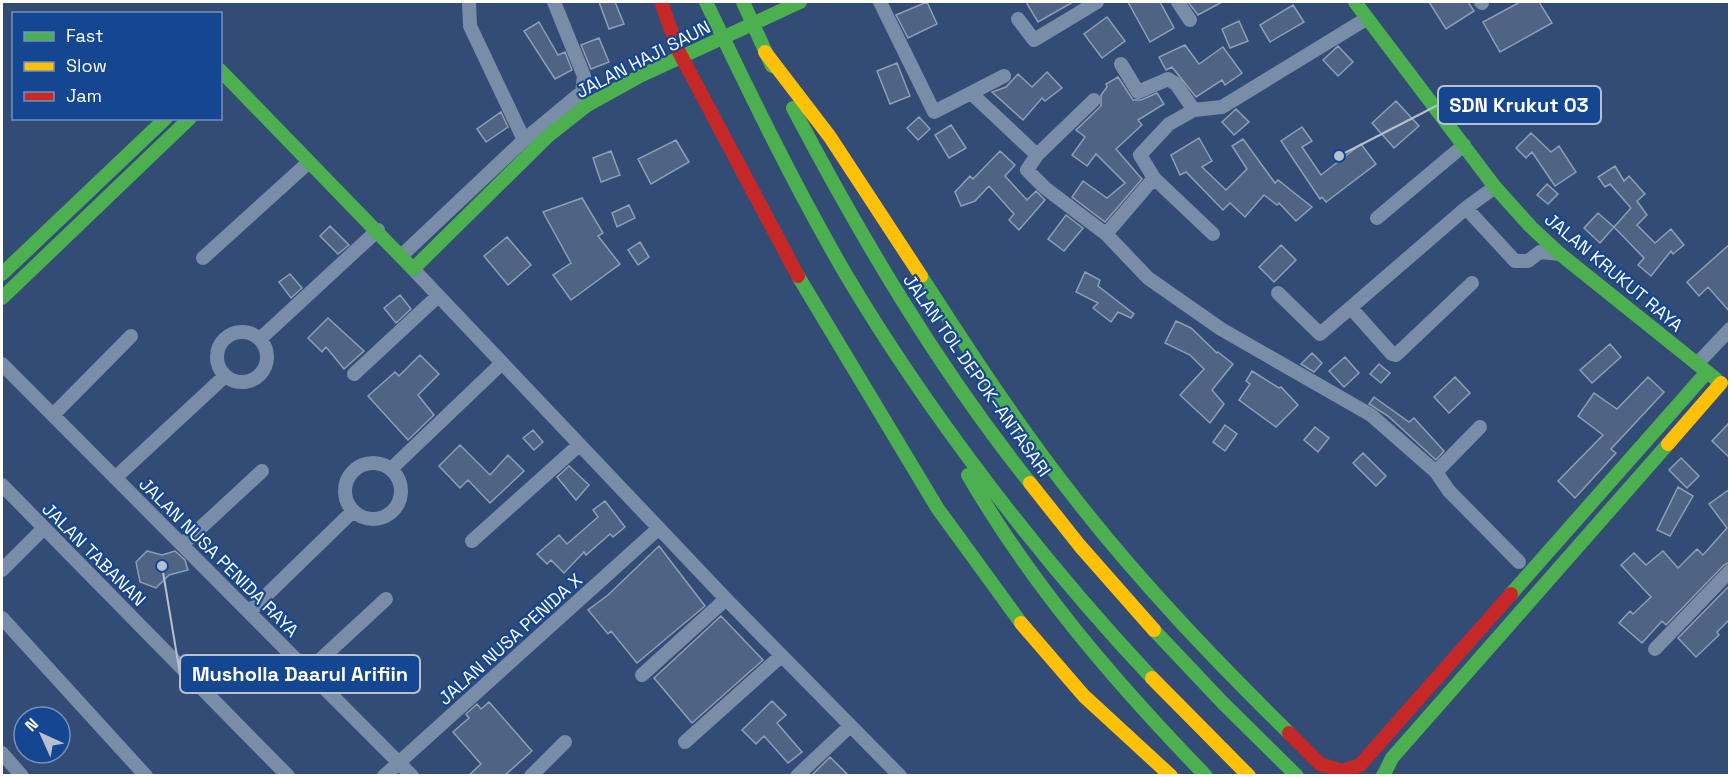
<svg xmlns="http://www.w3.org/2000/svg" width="1731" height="777" font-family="'Space Grotesk',sans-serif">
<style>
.building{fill:#4f6484;stroke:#8e9eb6;stroke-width:1.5}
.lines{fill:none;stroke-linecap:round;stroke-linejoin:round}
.street{stroke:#798da8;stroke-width:14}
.fast{stroke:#4caf50;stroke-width:14}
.slow{stroke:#ffc107;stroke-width:14}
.jam{stroke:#c62828;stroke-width:14}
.labels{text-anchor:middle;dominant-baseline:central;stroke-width:4.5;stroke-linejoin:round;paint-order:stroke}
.street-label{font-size:18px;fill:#fff;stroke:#154692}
.leader{fill:none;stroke:#b7c0cf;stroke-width:2}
.callout-dot{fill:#b7c0cf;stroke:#154692;stroke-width:2}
.callout{fill:#154692;stroke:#b7c0cf;stroke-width:2}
.callout-label{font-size:20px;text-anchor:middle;font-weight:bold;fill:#fff}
</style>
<rect width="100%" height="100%" fill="#324c75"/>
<path class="building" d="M599,2H615L624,24L609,29Z
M927,2L937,24L908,38L896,15Z
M1026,2H1073L1038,22Z
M1128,2H1160L1174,28L1150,42Z
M1188,2H1222L1198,15Z
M1429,2H1468L1474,11L1446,29Z
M1520,2H1539L1552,23L1500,52L1483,22Z
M1293,5L1304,22L1270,42L1260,25Z
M1107,17L1125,41L1102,58L1084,34Z
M1239,21L1248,41L1230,48L1222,29Z
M539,22L558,55L565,52L572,70L555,79L524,31Z
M599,38L609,62L591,69L581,45Z
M1185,45L1199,64L1223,47L1242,73L1225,85L1222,80L1196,97L1172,67L1166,70L1159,57Z
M1338,46L1353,62L1338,76L1323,60Z
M897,63L910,96L890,104L877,71Z
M1047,72L1062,88L1045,101L1042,98L1023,120L992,92L1006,87L1018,74L1032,87Z
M1118,77L1133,100H1141L1157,93L1164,104L1138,120L1142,125L1116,149L1142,179L1105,222L1072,197L1083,181L1107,198L1125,183L1096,154L1087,166L1072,155L1085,137L1076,130L1101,106V95L1107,87L1106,84Z
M1396,101L1419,126L1394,148L1372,123Z
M1236,109L1249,122L1234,135L1222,122Z
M501,112L508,127L486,142L477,129Z
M919,117L930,129L918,140L907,128Z
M951,125L966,148L949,158L935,135Z
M1302,127L1312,141L1302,147L1321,175L1361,144L1376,164L1326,202L1322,197L1320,199L1281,141Z
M1531,133L1551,152L1559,146L1576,172L1555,186L1532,152L1526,158L1516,148Z
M1199,138L1212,161L1202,167L1226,190L1247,169L1232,146L1243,139L1275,183L1278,180L1312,207L1296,221L1279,203L1277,205L1264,195L1245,217L1230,203L1223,210L1186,172L1180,175L1171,155Z
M676,140L689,162L651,184L638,159Z
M611,151L620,175L601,182L593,158Z
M1000,151L1015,165L1005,176L1027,200L1036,191L1045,200L1019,230L1009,220L1014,214L989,186L975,201L961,206L955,192L970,176L973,179Z
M1615,166L1624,181L1629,176L1645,194L1637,201L1647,215L1637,225L1655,243L1671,229L1684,245L1673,254L1671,251L1651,276L1638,265L1644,258L1614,227L1600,243L1584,228L1598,213L1614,227L1631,208L1610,184L1605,187L1598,177Z
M1547,184L1558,194L1548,204L1537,195Z
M582,198L603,233L598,236L620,264L571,300L553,275L571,263L543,212Z
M629,205L635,218L617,227L612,213Z
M1066,215L1083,228L1064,251L1048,239Z
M330,226L349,245L338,254L320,236Z
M507,237L531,265L508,285L484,256Z
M640,242L649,257L638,265L628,250Z
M1730,244V312L1708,287L1699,296L1687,282Z
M1281,245L1296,260L1274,282L1259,267Z
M1085,272L1100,280L1098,286L1134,314L1131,318L1118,312L1111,322L1093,308L1098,303L1076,292Z
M290,274L302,288L291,298L279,282Z
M400,295L411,309L396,323L384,308Z
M328,318L364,351L344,369L326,347L322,352L308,338Z
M1176,321L1191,328L1217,353L1218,352L1233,364L1212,390L1224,404L1210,423L1180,395L1204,369L1190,355L1165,343Z
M1610,344L1621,357L1592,383L1580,370Z
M1312,353L1322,363L1314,372L1301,364Z
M420,355L439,374L418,395L434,415L408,440L368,396L395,372L399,376Z
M1345,357L1359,373L1344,387L1329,371Z
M1379,364L1390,373L1381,383L1370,374Z
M1252,371L1279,388L1281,387L1298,405L1276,427L1239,400L1250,384L1246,381Z
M1455,377L1470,393L1449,413L1434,397Z
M1648,377L1664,392L1611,449L1616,453L1575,498L1558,481L1603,435L1578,416L1594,393L1617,409Z
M1374,397L1409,422L1414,418L1444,451L1436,460L1388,416L1369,404Z
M1730,422V458L1712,441Z
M1225,425L1237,434L1225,451L1213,442Z
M1315,427L1329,438L1318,452L1304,440Z
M533,430L543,442L534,450L523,438Z
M460,445L490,475L508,455L524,471L490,503L468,480L460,488L439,466Z
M1363,453L1386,476L1376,486L1353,463Z
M1681,458L1699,476L1687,488L1669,470Z
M569,466L589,485L576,500L557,477Z
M1678,487L1693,496L1670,536L1657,530Z
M1730,489V562L1724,565L1666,625L1662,621L1642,643L1619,623L1630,611L1633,614L1651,597L1621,565L1634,553L1646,565L1663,551L1678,568L1697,549L1703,555L1727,528L1709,504Z
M605,501L625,527L613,537L610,534L586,555L584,552L564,573L551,560L547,564L537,554L559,535L567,544L598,517L593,510Z
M659,546L705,606L637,663L611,631L608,634L588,610L608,595Z
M147,551L162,555L175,551L185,560L188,570L169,575L156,588L140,582L136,562Z
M1730,585V619L1717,632L1719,635L1696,657L1678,638Z
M721,616L763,660L692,723L654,678Z
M772,701L786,715L777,723L802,752L788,763L764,736L756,744L742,730Z
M489,702L532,751L504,776H468L481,764L453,732L469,718L466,714L477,704L481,709Z
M830,757L849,776H811Z"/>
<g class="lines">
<path class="street" d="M469,2L470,26L524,140
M880,2L934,112L1004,76
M1178,2L1190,20
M1481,2L1482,3
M1018,19L1034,40L1097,2
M1121,64L1138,92L1168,79L1176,84L1194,110
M972,94L1037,155L1094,100
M1037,155L1027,170L1045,188L1106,234
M1154,178L1106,234L1148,278L1221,329L1371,415L1436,472L1480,427
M1466,208L1515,261H1528L1540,252L1560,254
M1377,218L1464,145
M1213,234L1154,178L1140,155L1169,124L1194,110L1222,107L1366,19
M401,256L524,140L582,92L584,76L554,2
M203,258L309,162
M413,269L726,599L900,776
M1278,293L1320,334L1466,208L1495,187
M1351,308L1392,354L1396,355L1472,283
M217 357a25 25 0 1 1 50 0a25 25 0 1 1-50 0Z
M260,339L378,230
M2,364L412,776
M1697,364L1730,329
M354,374L438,296
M53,415L131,336
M345 491a28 28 0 1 1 56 0a28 28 0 1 1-56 0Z
M391,469L502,363
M1436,472L1449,491L1519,562
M115,478L225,376
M2,485L288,776
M472,541L579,445
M182,545L262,471
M2,570L44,528
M249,612L353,511
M2,618L146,776
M1655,649L1730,571
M308,671L386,599
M642,675L726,599
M685,742L781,656
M2,753L22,776
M384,776L659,528
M531,776L565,742
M797,776L849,727"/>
<path class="fast" d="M706,2C750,94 794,185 845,273C928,413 1041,560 1152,678
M743,2L772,66
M1355,2L1495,187L1531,227L1560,254L1716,379
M220,70L413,269L548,136L586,106L640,76L800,2
M793,108C862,239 937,366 1030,483
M2,274L166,118
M798,276L938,509L1021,623
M921,276C970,352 1020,429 1077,501C1142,584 1214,659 1289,733
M2,298L190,118
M968,475C1033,587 1116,683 1206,776
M1511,594L1707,372
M1154,630L1222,702L1297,776
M1383,776L1392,758L1668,444"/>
<path class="slow" d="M765,52L830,137L921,276
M1668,444L1721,383
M1030,483L1080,546L1154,630
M1021,623L1084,696L1171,776
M1152,678L1249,776"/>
<path class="jam" d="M661,2L679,52L798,276
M1289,733L1320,764L1342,771L1360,765L1511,594"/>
</g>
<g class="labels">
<g class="street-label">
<text transform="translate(643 59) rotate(-27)">JALAN HAJI SAUN</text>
<text transform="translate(1614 272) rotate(40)">JALAN KRUKUT RAYA</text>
<text transform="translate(977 375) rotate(55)">JALAN TOL DEPOK–ANTASARI</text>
<text transform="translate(94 554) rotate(45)">JALAN TABANAN</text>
<text transform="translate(219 557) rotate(45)">JALAN NUSA PENIDA RAYA</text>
<text transform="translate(510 639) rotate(-42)">JALAN NUSA PENIDA X</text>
</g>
</g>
<path class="leader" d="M1339 156L1438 105M162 566L180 674"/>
<g class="callout-dot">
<circle cx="1339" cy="156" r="6"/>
<circle cx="162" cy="566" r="6"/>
</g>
<g class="callout">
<rect x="1438" y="86" width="163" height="38" rx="6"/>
<rect x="180" y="655" width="240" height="38" rx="6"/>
</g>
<g class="callout-label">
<text x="1519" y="112">SDN Krukut 03</text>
<text x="300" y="681">Musholla Daarul Arifiin</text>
</g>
<rect width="1731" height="777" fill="none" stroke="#ffffff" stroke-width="6"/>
<rect x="12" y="12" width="210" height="108" fill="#154692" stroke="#7390be" stroke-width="1.5"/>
<rect x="24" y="32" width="30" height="9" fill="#4caf50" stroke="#7390be" stroke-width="1.5"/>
<text x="66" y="42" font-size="18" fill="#ffffff">Fast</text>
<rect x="24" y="62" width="30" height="9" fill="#ffc107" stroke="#7390be" stroke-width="1.5"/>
<text x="66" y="72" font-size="18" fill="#ffffff">Slow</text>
<rect x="24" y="92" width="30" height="9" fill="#c62828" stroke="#7390be" stroke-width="1.5"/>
<text x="66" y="102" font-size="18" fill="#ffffff">Jam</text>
<g transform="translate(42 735) rotate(315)"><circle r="28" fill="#154692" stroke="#7390be" stroke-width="1.5"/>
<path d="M0-4.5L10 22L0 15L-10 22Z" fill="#b7c0cf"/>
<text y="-9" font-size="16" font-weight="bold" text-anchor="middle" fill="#ffffff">N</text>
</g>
</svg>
